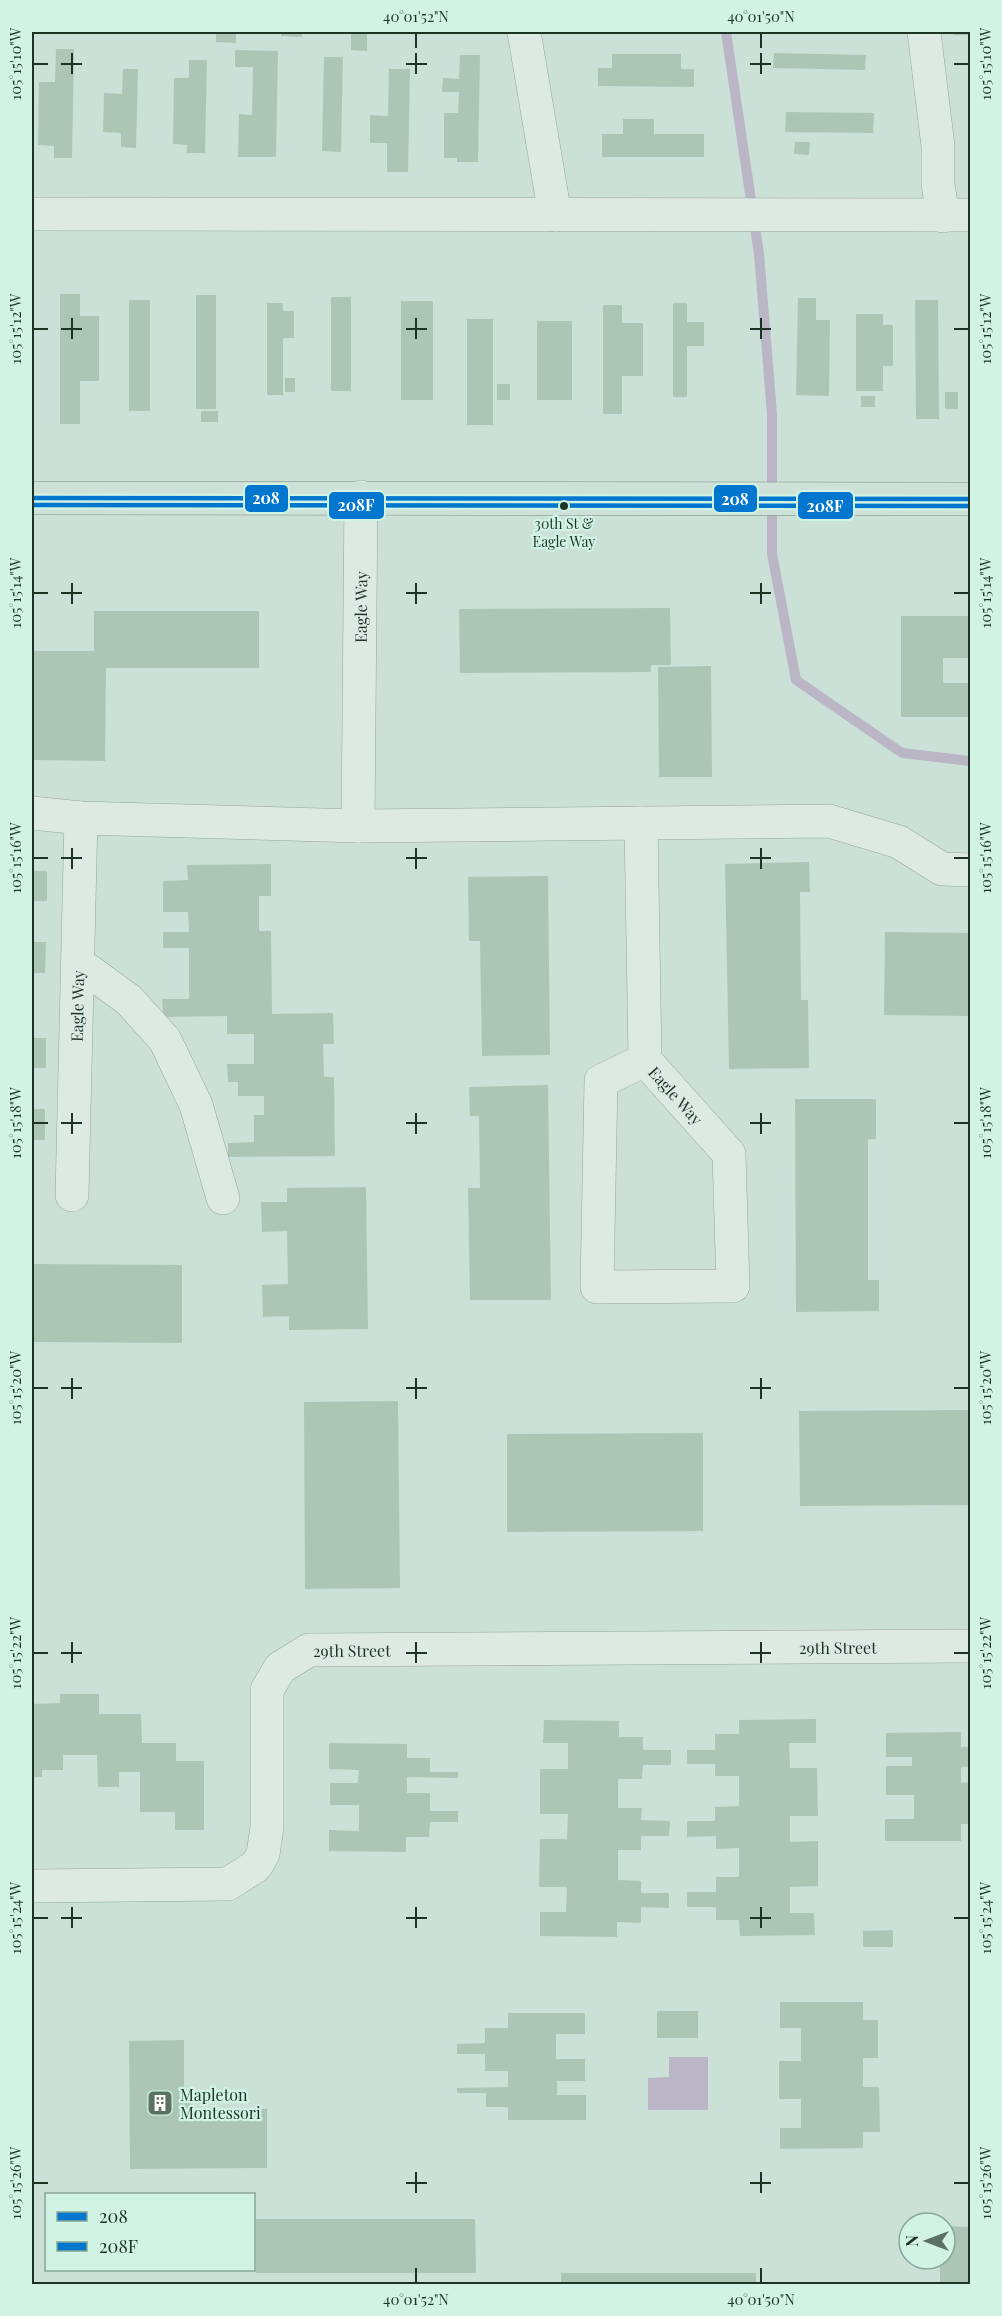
<svg xmlns="http://www.w3.org/2000/svg" width="1002" height="2316" font-family="'Playfair Display',serif">
<style>
.water{fill:#bab6c5}
.lines{fill:none;stroke-linecap:round;stroke-linejoin:round}
.stream{stroke:#bab6c5;stroke-width:10}
.building{fill:#acc5b5}
.minor-casing{stroke:#94a69d;stroke-width:34}
.major-casing{stroke:#7b8c82;stroke-width:34}
.minor{stroke:#dceae3;stroke-width:33}
.major{stroke:#cee1d8;stroke-width:33}
.bus-1-casing{stroke:#d0f3e3;stroke-width:9}
.bus-2-casing{stroke:#d0f3e3;stroke-width:9}
.bus-1{stroke:#0076ce;stroke-width:4.5}
.bus-2{stroke:#0076ce;stroke-width:4.5}
.ticks{fill:none;stroke:#1d3425;stroke-width:2}
.bus-dot{fill:#1d3425;stroke:#d0f3e3;stroke-width:2}
.labels{text-anchor:middle;dominant-baseline:central;stroke-width:4.5;stroke-linejoin:round;paint-order:stroke}
.bus-label{font-size:14px;fill:#1d3425;stroke:#d0f3e3}
.street-label{font-size:16px;fill:#1d3425;stroke:#d0f3e3}
.poi-label{font-size:16px;fill:#1d3425;stroke:#d0f3e3;text-anchor:start}
.line-badge{stroke:#d0f3e3;stroke-width:2}
.badge-label{font-size:16px;text-anchor:middle;font-weight:bold;fill:#fff}
.neatline{fill:none;stroke:#1d3425;stroke-width:2}
.ticks-label{font-size:15px;text-anchor:middle;fill:#1d3425}
</style>
<rect width="100%" height="100%" fill="#cbe1d7"/>
<path class="water" d="M669,2057H708V2110H648V2078L669,2077Z"/>
<g class="lines">
<path class="stream" d="M726,32L759,254L772,414V484
M772,512V554L796,680L902,753L970,761"/>
</g>
<path class="building" d="M216,32H236V43L216,42Z
M281,32H302V37L281,36Z
M351,32H367V51L351,50Z
M953,32H970V35H953Z
M56,49H74L72,158H54V146L38,145L39,82H55Z
M235,50L278,51L276,157H238L239,114L252,115L253,67H235Z
M774,53L866,55L865,70L773,68Z
M612,54H681V69H694V87L598,86V68H612Z
M460,55H480L478,162H457V158H444V113H458L459,92H442L443,78L459,79Z
M324,57H343L341,152L322,151Z
M189,60H207L205,153H187V145L173,144L174,78H189Z
M123,69H138L136,148L121,147V133L103,132L104,93L122,94Z
M389,69H410L408,172H387V143H370V115L388,116Z
M786,112L874,113L873,133L785,132Z
M623,119H654V134H704V157H602V134H623Z
M795,142H810L809,155L794,154Z
M60,294H80V316H99V381H80V424H60Z
M196,295H216V409H196Z
M331,297H351V391H331Z
M798,298H816V320H830L829,396L796,395Z
M129,300H150V411H129Z
M915,300H938L939,419H916Z
M401,301H433V400H401Z
M267,303H283V311H294V338H283V395H267Z
M673,303H687V322H704V346H687V397H673Z
M603,305H622V323H643V376H622V414H603Z
M856,314H883V325H893V366H883V391H856Z
M467,319H493V425H467Z
M537,321H572V400H537Z
M285,378H295V392H285Z
M497,384H510V400H497Z
M945,392H958V409H945Z
M861,396H875V407H861Z
M201,411H218V422H201Z
M670,608L671,665H651V672L460,673L459,609Z
M32,610H34V651H94V611H259V668H106L105,761L32,760Z
M901,616H970V658H943V683H970V717H901Z
M711,666L712,777H659L658,667Z
M809,862L810,892H800L801,1000H808L809,1068L729,1069L725,864Z
M271,864V896H259V931H271L272,1014L333,1013L334,1044H323L324,1077H334L335,1156L228,1157V1143L254,1142V1115H264V1096H238V1082H228L227,1064H254V1034H227V1016L163,1017L162,999H189V948H163V932H189L188,912H163V881L188,880L187,865Z
M32,871H47V901H32Z
M548,876L550,1055L482,1056L480,941H469L468,877Z
M885,932L970,933V1016L884,1015Z
M32,942H46L45,973H32Z
M32,1038H46V1068H32Z
M548,1085L551,1300H470L468,1188H480L479,1116H470L469,1087Z
M795,1099H876V1139H868V1280H879V1311L796,1312Z
M32,1109H45V1140H32Z
M366,1187L368,1329L289,1330V1316L263,1317L262,1285L288,1284L287,1231L262,1232L261,1202H287V1188Z
M32,1264L182,1265V1343L32,1342Z
M398,1401L400,1588L305,1589L304,1402Z
M970,1410V1505L800,1506L799,1411Z
M703,1433V1531L507,1532V1434Z
M60,1694H99V1714H141L142,1743H176V1761H204V1830H175V1812H140V1772H119V1787H98L97,1755H63V1770H42V1777H32V1704L60,1703Z
M816,1719V1743H789L790,1768H817L818,1816H790V1842L818,1841V1886L790,1887V1913H814L815,1935L740,1936L739,1920H716V1907H687V1892H716V1877H739V1848L716,1849V1836L687,1837V1821H715V1807L739,1806V1776H715V1764H687V1750H715V1734H739V1720Z
M544,1720L619,1721V1737H643V1750H671V1765H643L642,1779H618V1808H642L641,1820L670,1821L669,1836H641V1850H618V1880L641,1881V1893H669V1908L641,1907V1923L617,1922V1937L540,1936V1912H566L567,1887H539L540,1839H567L568,1814H540V1769H568V1743H543Z
M961,1732V1747H970V1767H961V1783L970,1782V1824H961V1841H885V1819H914V1795H886V1766H912V1757H886V1733Z
M329,1743L407,1744V1758H430V1772H458V1778L407,1777V1793H430V1811H458V1822H430L429,1837H406V1852L329,1851V1830L359,1831V1805H330V1783H358L359,1770L329,1769Z
M893,1930V1947H863V1931Z
M780,2002H863V2020H878V2058H863V2087H879L880,2132H863V2148L780,2149V2128H801V2099H779V2061H801V2028H780Z
M657,2011H698V2038H657Z
M508,2013H585V2034H556V2059H585V2081H557V2095H586V2120H508V2107H486V2093H457V2088L508,2087V2071H485V2054H457V2044L485,2043V2028H508Z
M184,2040V2096L198,2110L267,2109V2168L130,2169L129,2041Z
M256,2219H475L476,2273H256Z
M945,2226L970,2227V2284H940V2259H945Z
M561,2273H756V2284H561Z"/>
<g class="lines">
<g class="minor-casing">
<g id="minor">
<path d="M524,32L555,215"/>
<path d="M924,32L938,146V184L943,216"/>
<path d="M32,214L970,215"/>
<path d="M32,813L81,818L358,826L829,821L899,842L942,869L970,870"/>
<path id="s1" d="M641,823L645,1060L729,1154L733,1286L597,1287L601,1081L645,1060"/>
<path id="s2" d="M358,826L361,497"/>
<path d="M78,963L129,1000L165,1040L196,1105L223,1198"/>
<path id="s3" d="M72,1195L81,818"/>
<path id="s4" d="M32,1886L228,1884L256,1866L263,1854L267,1827V1690L280,1668L309,1650L970,1646"/>
</g>
</g>
<g class="major-casing">
<path id="major" d="M32,498L970,499"/>
</g>
<use href="#minor" class="minor"/>
<use href="#major" class="major"/>
<g class="bus-1-casing">
<path id="bus-1" d="M32,498L970,499"/>
</g>
<g class="bus-2-casing">
<path id="bus-2" d="M32,505L970,506"/>
</g>
<use href="#bus-1" class="bus-1"/>
<use href="#bus-2" class="bus-2"/>
</g>
<path class="ticks" d="M416,33V48M761,33V48M72,53V74M416,53V74M761,53V74M33,64H48M61,64H82M406,64H427M750,64H771M954,64H969M72,318V339M416,318V339M761,318V339M33,329H48M61,329H82M406,329H427M750,329H771M954,329H969M72,583V604M416,583V604M761,583V604M33,593H48M61,593H82M406,593H427M750,593H771M954,593H969M72,848V869M416,848V869M761,848V869M33,858H48M61,858H82M406,858H427M750,858H771M954,858H969M72,1113V1134M416,1113V1134M761,1113V1134M33,1123H48M61,1123H82M406,1123H427M750,1123H771M954,1123H969M72,1378V1399M416,1378V1399M761,1378V1399M33,1388H48M61,1388H82M406,1388H427M750,1388H771M954,1388H969M72,1642V1663M416,1642V1663M761,1642V1663M33,1653H48M61,1653H82M406,1653H427M750,1653H771M954,1653H969M72,1907V1928M416,1907V1928M761,1907V1928M33,1918H48M61,1918H82M406,1918H427M750,1918H771M954,1918H969M416,2172V2193M761,2172V2193M33,2183H48M406,2183H427M750,2183H771M954,2183H969M416,2268V2283M761,2268V2283"/>
<defs>
<g id="building-square" transform="scale(1.35)"><rect x="-9" y="-9" width="18" height="18" rx="4" fill="#5a7163" stroke="#d0f3e3"/><path d="M-4-6H4V6H1V3H-1V6H-4ZM-2.5-4.3h1.7v1.8h-1.7ZM.8-4.3h1.7v1.8H.8ZM-2.5-1h1.7V.8h-1.7ZM.8-1h1.7V.8H.8Z" fill="#fff"/></g>
</defs>
<g fill-rule="evenodd">
<use href="#building-square" x="160" y="2103"/>
</g>
<circle class="bus-dot" cx="564" cy="506" r="5"/>
<g class="labels">
<g class="bus-label">
<text x="564" y="523">30th St &amp;<tspan x="564" dy="18">Eagle Way</tspan></text>
</g>
<g class="street-label">
<text stroke="none"><textPath href="#s2" startOffset="219">Eagle Way</textPath></text>
<text stroke="none"><textPath href="#s3" startOffset="189">Eagle Way</textPath></text>
<text stroke="none"><textPath href="#s1" startOffset="284">Eagle Way</textPath></text>
<text stroke="none"><textPath href="#s4" startOffset="996">29th Street</textPath></text>
<text stroke="none"><textPath href="#s4" startOffset="510">29th Street</textPath></text>
</g>
<g class="poi-label">
<text x="180" y="2094">Mapleton<tspan x="180" dy="18">Montessori</tspan></text>
</g>
</g>
<g class="line-badge">
<rect x="244" y="484" width="45" height="29" rx="6" fill="#0076ce"/>
<rect x="713" y="484" width="45" height="29" rx="6" fill="#0076ce"/>
<rect x="328" y="491" width="57" height="29" rx="6" fill="#0076ce"/>
<rect x="797" y="491" width="57" height="29" rx="6" fill="#0076ce"/>
</g>
<g class="badge-label">
<text x="266" y="504">208</text>
<text x="735" y="505">208</text>
<text x="356" y="511">208F</text>
<text x="825" y="512">208F</text>
</g>
<rect width="1002" height="2316" fill="none" stroke="#d0f3e3" stroke-width="66"/>
<rect x="45" y="2193" width="210" height="78" fill="#d0f3e3" stroke="#88a797" stroke-width="1.5"/>
<rect x="57" y="2212" width="30" height="9" fill="#0076ce" stroke="#88a797" stroke-width="1.5"/>
<text x="99" y="2223" font-size="18" fill="#1d3425">208</text>
<rect x="57" y="2242" width="30" height="9" fill="#0076ce" stroke="#88a797" stroke-width="1.5"/>
<text x="99" y="2253" font-size="18" fill="#1d3425">208F</text>
<g transform="translate(927 2241) rotate(270)"><circle r="28" fill="#d0f3e3" stroke="#88a797" stroke-width="1.5"/>
<path d="M0-4.5L10 22L0 15L-10 22Z" fill="#5a7163"/>
<text y="-9" font-size="16" font-weight="bold" text-anchor="middle" fill="#1d3425">N</text>
</g>
<rect x="33" y="33" width="936" height="2250" class="neatline"/>
<g class="ticks-label">
<text x="416" y="22">40°01'52"N</text>
<text x="761" y="22">40°01'50"N</text>
<text transform="translate(986 64) rotate(-90)" y="5">105°15'10"W</text>
<text transform="translate(16 64) rotate(-90)" y="5">105°15'10"W</text>
<text transform="translate(986 329) rotate(-90)" y="5">105°15'12"W</text>
<text transform="translate(16 329) rotate(-90)" y="5">105°15'12"W</text>
<text transform="translate(986 593) rotate(-90)" y="5">105°15'14"W</text>
<text transform="translate(16 593) rotate(-90)" y="5">105°15'14"W</text>
<text transform="translate(986 858) rotate(-90)" y="5">105°15'16"W</text>
<text transform="translate(16 858) rotate(-90)" y="5">105°15'16"W</text>
<text transform="translate(986 1123) rotate(-90)" y="5">105°15'18"W</text>
<text transform="translate(16 1123) rotate(-90)" y="5">105°15'18"W</text>
<text transform="translate(986 1388) rotate(-90)" y="5">105°15'20"W</text>
<text transform="translate(16 1388) rotate(-90)" y="5">105°15'20"W</text>
<text transform="translate(986 1653) rotate(-90)" y="5">105°15'22"W</text>
<text transform="translate(16 1653) rotate(-90)" y="5">105°15'22"W</text>
<text transform="translate(986 1918) rotate(-90)" y="5">105°15'24"W</text>
<text transform="translate(16 1918) rotate(-90)" y="5">105°15'24"W</text>
<text transform="translate(16 2183) rotate(-90)" y="5">105°15'26"W</text>
<text transform="translate(986 2183) rotate(-90)" y="5">105°15'26"W</text>
<text x="416" y="2305">40°01'52"N</text>
<text x="761" y="2305">40°01'50"N</text>
</g>
</svg>
